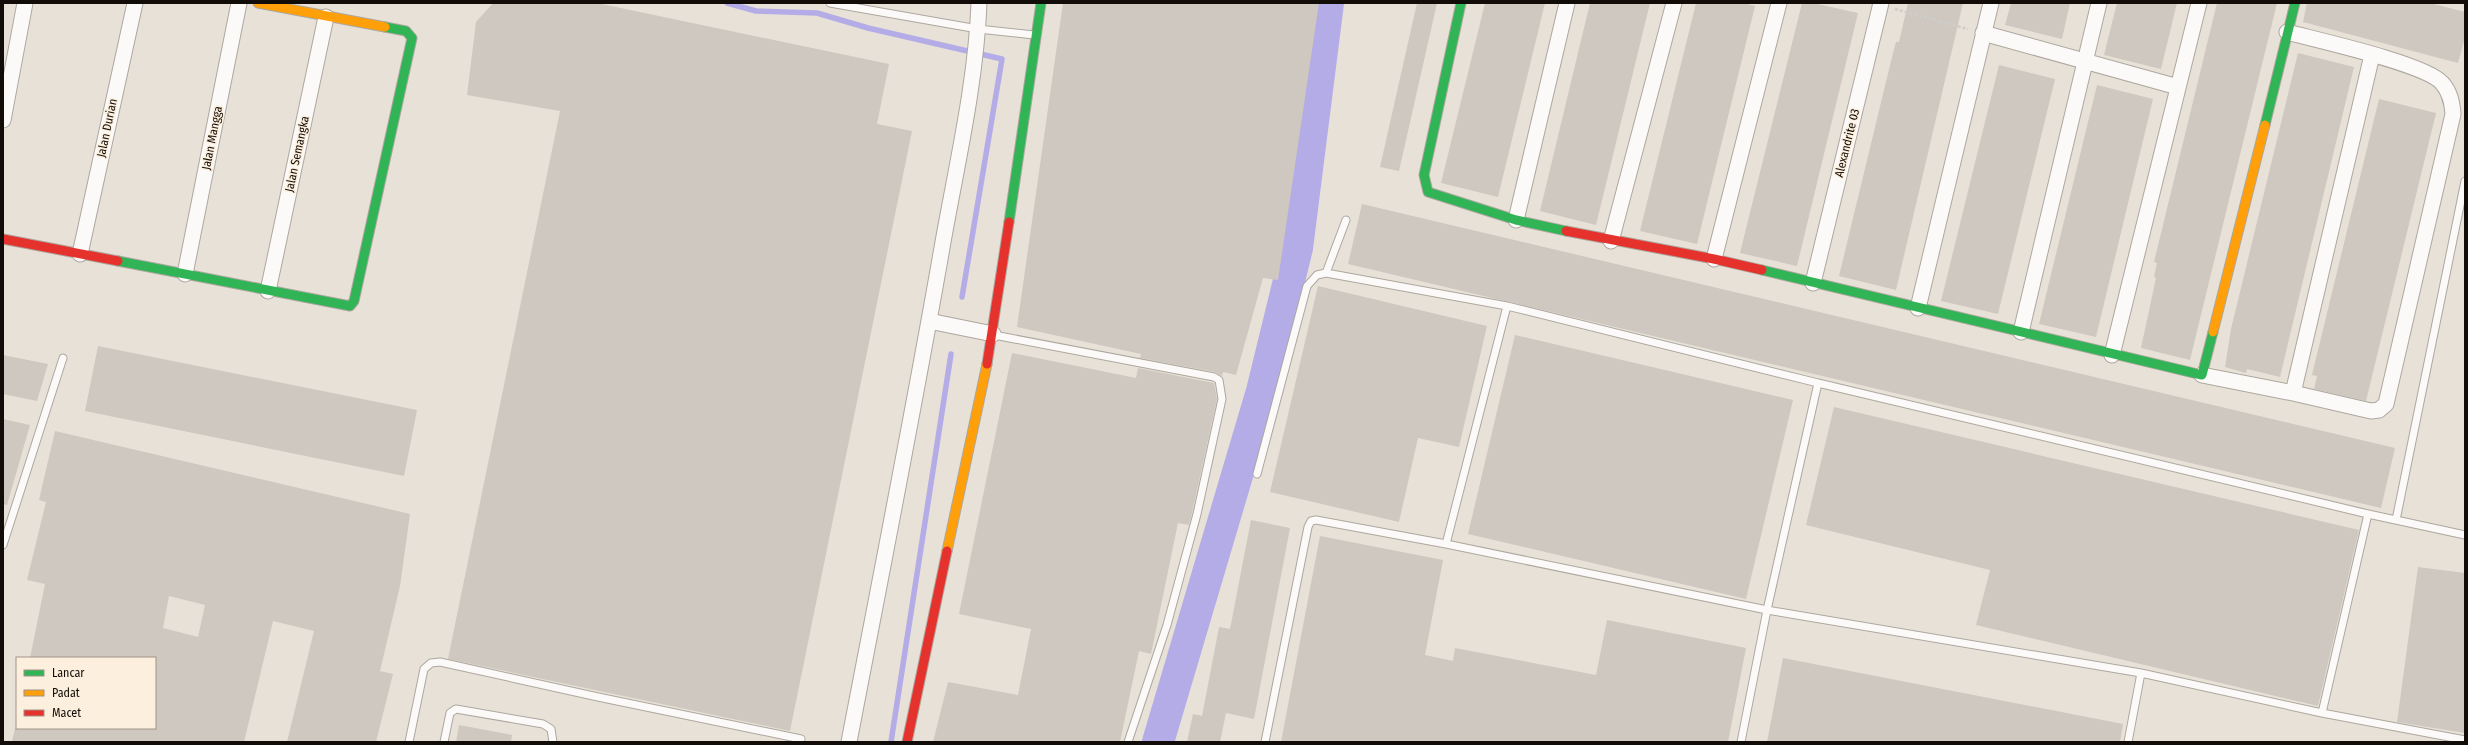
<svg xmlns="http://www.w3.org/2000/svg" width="2468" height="745" font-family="'Fira Sans Condensed',sans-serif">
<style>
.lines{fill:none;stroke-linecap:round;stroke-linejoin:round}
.stream{stroke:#b4ace6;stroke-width:5.5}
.river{stroke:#b4ace6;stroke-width:32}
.building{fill:#cec8c0;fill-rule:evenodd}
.lane-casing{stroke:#ada79f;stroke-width:9}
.street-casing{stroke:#ada79f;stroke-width:17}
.fast-casing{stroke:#ada79f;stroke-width:11}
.slow-casing{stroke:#ada79f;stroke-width:11}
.jam-casing{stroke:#ada79f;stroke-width:11}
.path{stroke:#cecdca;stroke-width:2.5;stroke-dasharray:3 2;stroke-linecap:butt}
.lane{stroke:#fcfaf9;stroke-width:7}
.street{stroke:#fcfaf9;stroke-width:15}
.fast{stroke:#30b455;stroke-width:9}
.slow{stroke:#ff9f0a;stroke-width:9}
.jam{stroke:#e5322d;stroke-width:9}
.labels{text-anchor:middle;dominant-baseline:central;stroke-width:3;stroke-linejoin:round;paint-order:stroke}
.street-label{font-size:12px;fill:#110c07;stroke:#fdefdd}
</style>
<rect width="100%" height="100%" fill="#e8e1d7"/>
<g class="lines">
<path class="stream" d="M727,3L756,11L817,13L868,28L1002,59L962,297
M891,742L951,354"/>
<path class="river" d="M1158,742L1262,391L1297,248L1328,3"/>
</g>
<path class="building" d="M493,3H597L889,64L877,124L912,131L790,731L448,659L560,111L467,95L476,22Z
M1063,3H1319L1278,280L1263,278L1236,375L1223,372L1222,376L1215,372L1140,358L1141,354L1017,327Z
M1417,3H1437L1399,171L1380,167Z
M1485,3H1545L1498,197L1441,183Z
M1590,3H1650L1596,225L1540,211Z
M1696,3H1743L1755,6L1697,244L1640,231Z
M1802,3H1813L1858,13L1797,266L1740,253Z
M1908,3H1963L1896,290L1839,276L1892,57L1896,42H1899Z
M2011,3H2070L2062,39L2005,25Z
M2117,3H2177L2161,69L2104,55Z
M2217,3H2277L2190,360L2141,348L2156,278L2154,277L2157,263L2154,262Z
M2307,3H2430L2465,12V37L2458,63L2303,22Z
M2298,53L2354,67L2280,377L2247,369L2246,373L2225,367L2231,329Z
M1999,65L2055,79L1998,314L1941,301Z
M2097,85L2153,99L2096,337L2039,324Z
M2379,99L2436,113L2366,401L2314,389L2317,376L2312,375Z
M1362,204L2395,448L2381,508L1348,264Z
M1318,286L1487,326L1459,447L1418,438L1399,522L1270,492Z
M1515,335L1793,400L1746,599L1468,534Z
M98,346L417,410L404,476L85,411Z
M1012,353L1136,378L1138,368L1214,383L1217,399L1192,513L1189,525L1178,523L1151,654L1139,651L1120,742H933L948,682L1018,695L1031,629L959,614Z
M3,355L48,364L37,401L3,394Z
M1834,407L2359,530L2318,706L1976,625L1990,570L1806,525Z
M3,419L30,425L7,505L3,504Z
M55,431L410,514L400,586L380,671L393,674L376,742H287L314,631L273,621L244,742H12L15,728H155V658H30L45,584L27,580L46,502L39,500ZM169,596L205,605L198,637L163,628Z
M1251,520L1290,528L1254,719L1226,713L1220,742H1187L1193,714L1202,716L1219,627L1230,629Z
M1320,536L1443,560L1425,655L1453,661L1455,648L1596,675L1607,620L1746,648L1728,742H1281Z
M2418,567L2465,573V733L2397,722Z
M1783,658L2123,724L2120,742H1767Z
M459,725L512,735L511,742H456Z"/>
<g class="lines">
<g class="lane-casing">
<path id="lane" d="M830,3L978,29L1034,35
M1326,273L1346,220
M994,335L1214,377L1219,380L1222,399L1197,514L1167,625L1128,742
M1818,383L2368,514L2465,535
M1257,474L1307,286L1317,275L1326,273L1507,306L1818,383L1767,610L2141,673L2322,713L2368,514
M2396,520L2465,181
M1446,544L1507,306
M3,545L63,358
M2322,713L2465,740
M409,742L424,669L431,663L440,662L598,697L801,739
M444,742L450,713L456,709L543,724L551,729L553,742
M1265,742L1308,527L1311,521L1316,520L1446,544L1767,610L1741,742
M2128,742L2141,673"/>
</g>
<g class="street-casing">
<path id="street" d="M2287,32C2317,40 2426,64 2442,83C2450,92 2452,102 2453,114L2386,404L2379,410L2371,411L2293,393L2372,55
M1983,33L2178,87
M3,120L25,3
M1516,220L1567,3
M1611,241L1674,3
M80,254L135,3
M1714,259L1779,3
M185,274L239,3
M1813,283L1881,3
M268,291L326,17
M1918,308L1991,3
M929,321L993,334
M2021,332L2099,3
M2112,355L2199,3
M2202,375L2293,393
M849,742C881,575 914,409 943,242C957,163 976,83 979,3"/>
</g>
<g class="fast-casing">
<path id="fast" d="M1461,3L1424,175L1428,192L1516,220L1566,231
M2265,125L2295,3
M1009,222L1041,3
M118,261L350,306L354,301L412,38L406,31L385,27
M1762,270L2202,375L2213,332"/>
</g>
<g class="slow-casing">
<path id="slow" d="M258,3L385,27
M2213,332L2265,125
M947,551L987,364"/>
</g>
<g class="jam-casing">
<path id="jam" d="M1566,231L1714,259L1762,270
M3,239L118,261
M987,364L1009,222
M907,742L947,551"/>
</g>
<path class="path" d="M1895,9L1968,29"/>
<use href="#lane" class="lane"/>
<use href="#street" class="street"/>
<use href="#fast" class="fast"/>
<use href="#slow" class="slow"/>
<use href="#jam" class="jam"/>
</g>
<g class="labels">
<g class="street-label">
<text transform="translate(107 128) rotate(-78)">Jalan Durian</text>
<text transform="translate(212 138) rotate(-79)">Jalan Mangga</text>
<text transform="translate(1847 143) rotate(-76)">Alexandrite 03</text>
<text transform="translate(297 154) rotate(-78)">Jalan Semangka</text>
</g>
</g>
<rect width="2468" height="745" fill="none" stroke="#110c07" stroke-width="8"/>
<rect x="16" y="657" width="140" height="72" fill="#fdefdd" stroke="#9f9487"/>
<rect x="24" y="670" width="20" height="6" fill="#30b455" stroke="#9f9487"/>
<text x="52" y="677" font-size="12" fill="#110c07">Lancar</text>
<rect x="24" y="690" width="20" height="6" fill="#ff9f0a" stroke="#9f9487"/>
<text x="52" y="697" font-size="12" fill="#110c07">Padat</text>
<rect x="24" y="710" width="20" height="6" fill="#e5322d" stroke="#9f9487"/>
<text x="52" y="717" font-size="12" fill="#110c07">Macet</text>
</svg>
